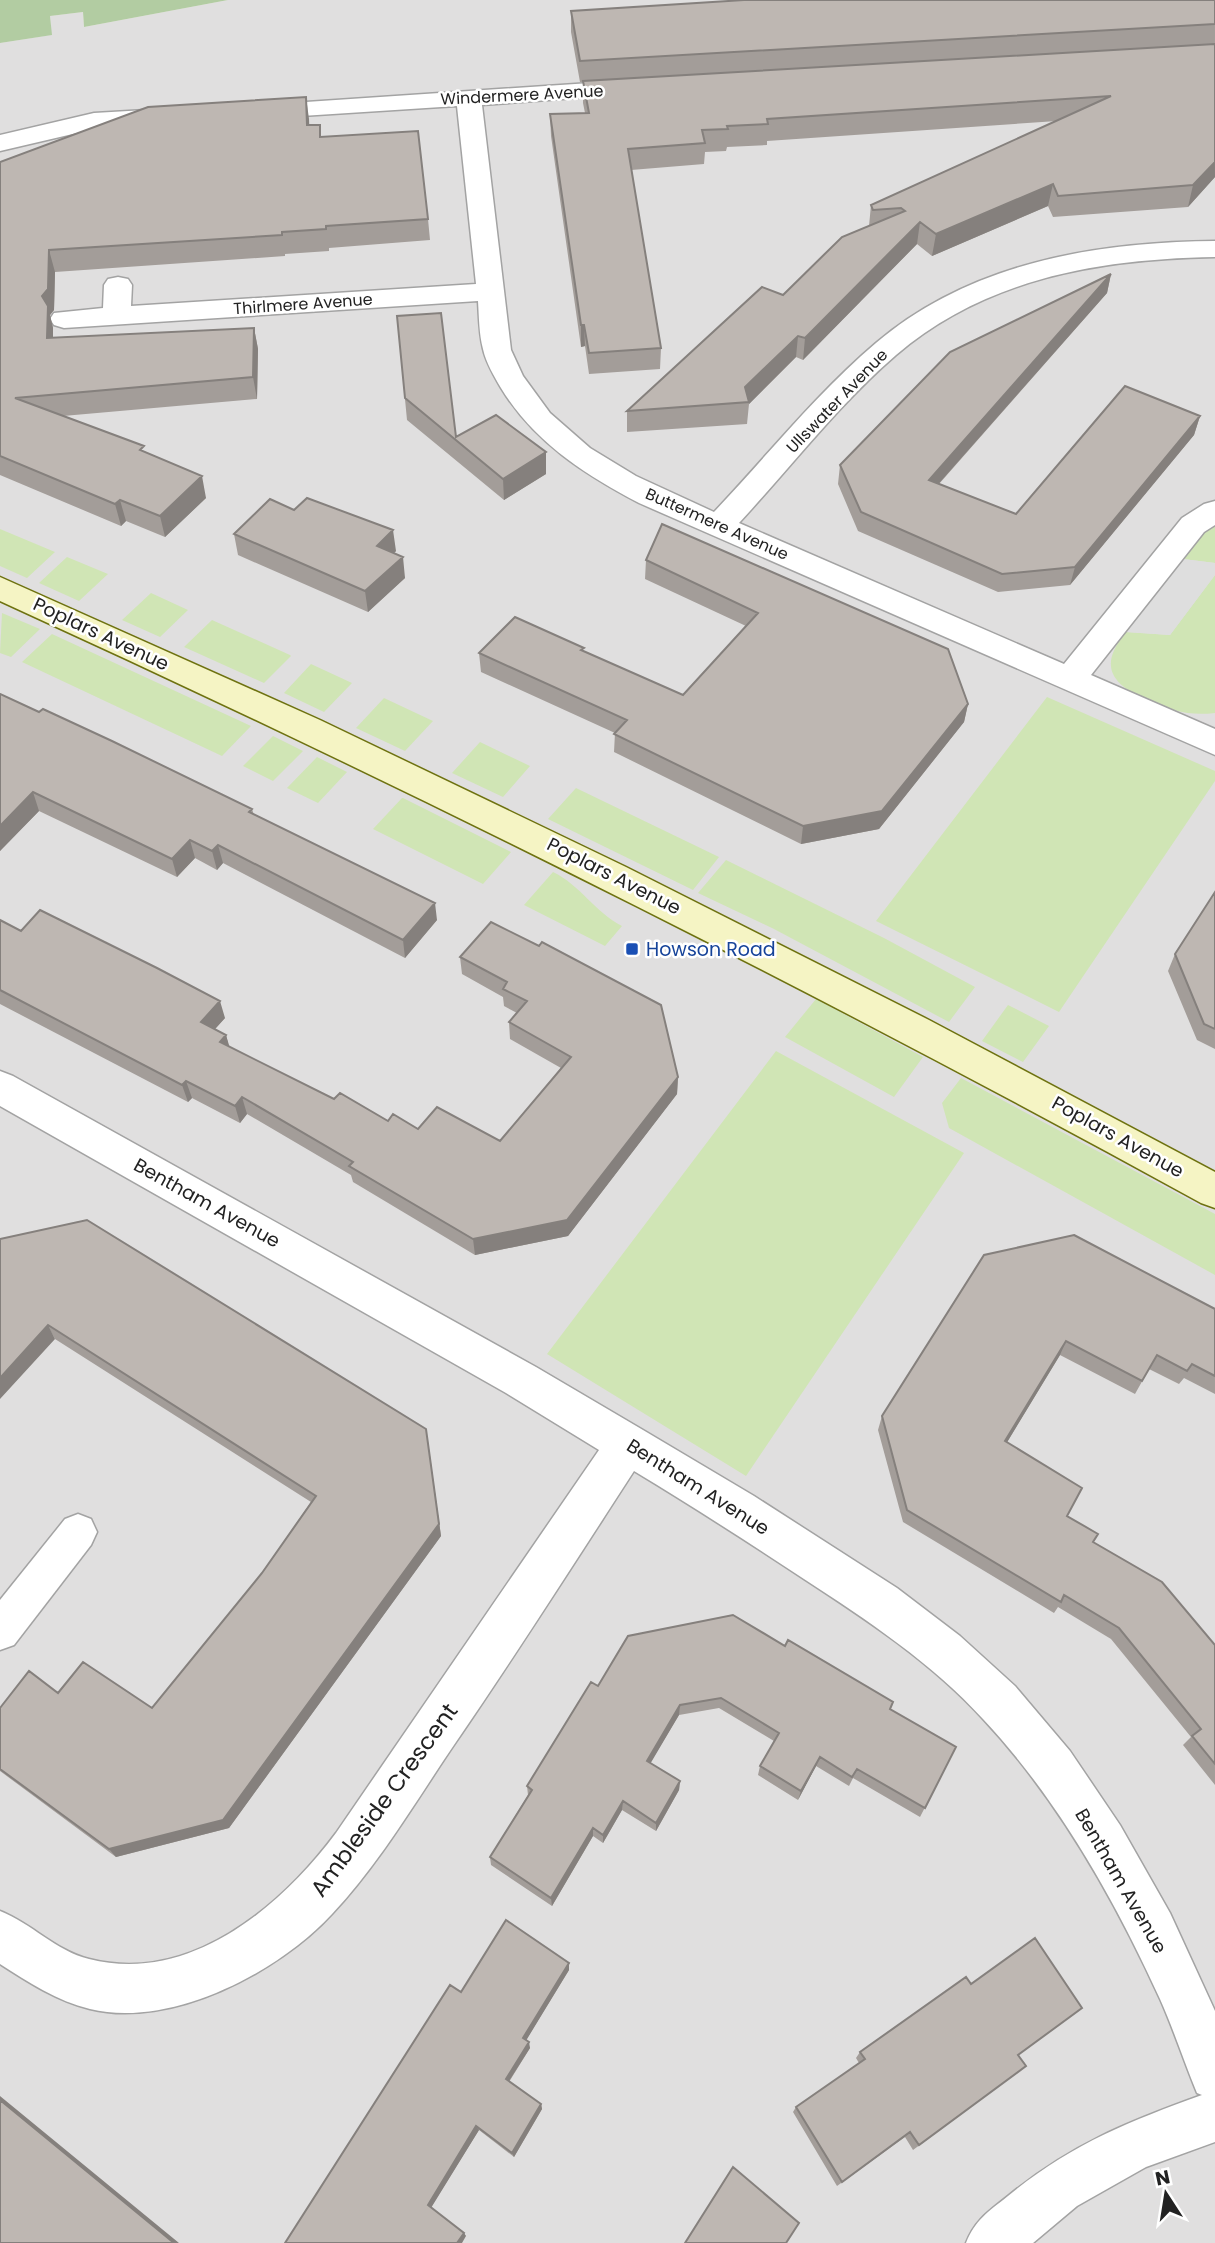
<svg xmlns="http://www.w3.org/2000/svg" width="1215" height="2243" font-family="Poppins,sans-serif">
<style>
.residential{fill:#e0dfdf}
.grass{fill:#d0e5b5}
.forest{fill:#b2cca2}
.parking{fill:#dedede}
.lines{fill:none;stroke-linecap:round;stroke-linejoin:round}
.lane-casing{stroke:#a3a3a3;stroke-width:3}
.street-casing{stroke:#a3a3a3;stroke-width:3}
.secondary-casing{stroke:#6e7210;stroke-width:3}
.lane{fill:#fff;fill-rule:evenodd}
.street{fill:#fff;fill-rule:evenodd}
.secondary{fill:#f5f4c4;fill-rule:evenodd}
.wall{fill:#a39d99}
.shaded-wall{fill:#85807d}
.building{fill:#beb7b2;stroke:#85807d;stroke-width:2}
.transit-dot{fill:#1a4fb4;stroke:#fff;stroke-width:2.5}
.labels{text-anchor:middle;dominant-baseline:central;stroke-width:5;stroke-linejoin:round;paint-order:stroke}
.far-street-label{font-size:16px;fill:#222;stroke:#fff}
.street-label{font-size:19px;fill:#222;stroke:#fff}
.transit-label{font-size:19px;fill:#164399;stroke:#fff;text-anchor:start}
.near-street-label{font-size:23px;fill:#222;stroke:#fff}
</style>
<rect width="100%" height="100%" fill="#f1eeea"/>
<path class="residential" d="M228,0H1215V2243H0V43L51,35L50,16L83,12L84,27Z"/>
<path class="grass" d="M1215,524V563L1183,559L1201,534Z
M0,529L55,552L27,578L0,566Z
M67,557L108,574L79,601L39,583Z
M1215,575V713C1189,716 1172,711 1147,700C1111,684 1098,666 1126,632L1170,635Z
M151,593L188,610L160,637L122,620Z
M2,613L40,629L11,657L0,653Z
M212,620L290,655L291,656L264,683L184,647Z
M52,634L251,726L222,756L22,662Z
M311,664L352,683L324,712L284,693Z
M1047,697L1215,771V781L1059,1012L876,921Z
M384,698L433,721L405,751L356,728Z
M273,736L303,751L273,781L243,766Z
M480,742L530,766L503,797L452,773Z
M317,757L347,772L318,803L287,788Z
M576,788L719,857L693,890L548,819Z
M402,798H403L511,852L483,884L373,829Z
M726,860L884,938L975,987L949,1022L774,929L698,893Z
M553,872C580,885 595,912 622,926L605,946L524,905Z
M816,999L923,1057L894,1097L785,1037Z
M1008,1005L1049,1026L1023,1062L982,1041Z
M776,1051L964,1153L746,1476L547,1354Z
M961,1078L1215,1214V1275L949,1128L942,1103Z"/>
<path class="forest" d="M0,0H228L84,27L83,12L50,16L52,35L0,43Z"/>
<path class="parking" d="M1183,559L1215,563V575L1170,635L1126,632Z"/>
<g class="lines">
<g class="lane-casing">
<path id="lane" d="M78,1514L91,1519L97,1532L91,1545L14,1645L0,1650V1600L65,1519Z"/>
</g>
<g class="street-casing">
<path id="street" d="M635,80L644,83L648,88L644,93L482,105L511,350L523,376L550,413L590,448L636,476L714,512C767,456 817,393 876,343C970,263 1095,242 1215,241V257C1100,259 986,278 896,355C838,405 791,467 739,523L1064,664L1182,518L1204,504L1215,501V525L1204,532L1091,675L1215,729V755L639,503C584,474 534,442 501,388C494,376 486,363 483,349C479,334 479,317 478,301L64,328L54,325L50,319L54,313L103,308L104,285L108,279L118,277L128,279L132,285L131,306L476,284L457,106L255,119L246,116L242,111L246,106Z
M163,109L172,112L176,117L172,122L94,129L0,151V135L94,113Z
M0,1071L13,1076L536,1367L643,1430L754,1496L897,1588L960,1636L1015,1686L1070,1751L1120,1825L1170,1913L1215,2011V2142L1146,2167L1077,2206L1033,2243H966C975,2220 988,2212 1008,2196C1070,2145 1127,2122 1202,2095L1197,2093C1184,2062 1174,2030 1160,1999C1115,1900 1058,1799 983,1719C932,1663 867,1620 804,1579C748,1542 692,1506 634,1471C575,1562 517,1653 456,1742C417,1799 380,1863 332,1914C279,1972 170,2029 90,2009C57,2001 28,1982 0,1964V1911C31,1923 56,1951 89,1959C189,1985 281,1907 336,1833L599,1450L506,1393L0,1106Z"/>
</g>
<g class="secondary-casing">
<path id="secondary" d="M0,577L320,720L626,867L929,1020L1215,1172V1208L1201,1203C808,987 408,787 0,601Z"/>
</g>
<use href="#lane" class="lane"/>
<use href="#street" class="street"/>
<use href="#secondary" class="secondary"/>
</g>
<path class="wall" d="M1215,0V177L1188,207L1053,217L1048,206L932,256L917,244L803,360L796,357L749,404L747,424L627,432V411L783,295L869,226L871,205L1057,121L767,141V145L727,147L726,151L705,152L704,164L631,170L661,348L660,369L589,374L585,346L581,347L551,136L550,114L585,113L583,103V82H580L571,32V11Z
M309,119V125L321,137L428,219L430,240L329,248V251L285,254V256L55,272L54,310L50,315L53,328V338L254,328L258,349L257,399L63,416L146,452L206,498L165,537L126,521L121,526L0,475V162Z
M1111,274L1107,293L939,484L1016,514L1200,416L1194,435L1070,585L998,592L858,531L838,484L840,465Z
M397,316L456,437L546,474L504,500L407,420Z
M234,534L396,551L394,553L405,578L368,612L238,555Z
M646,560L968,704L964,722L879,829L801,844L614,752L615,733L481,672L479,653L584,651L683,695L746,626L645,579Z
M0,694L39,712L252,809L254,815L437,920L405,958L223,863L217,870L195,858L177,877L39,811L0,851Z
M1215,892V1049L1197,1040L1168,971L1175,954Z
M0,920L21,931L225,1018L215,1029L226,1035L229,1047L334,1099L388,1121L418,1129L500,1141L561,1068L510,1039L509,1022L517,1013L504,1006L503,997L462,974L460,957L678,1077L677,1094L568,1236L475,1255L353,1182L351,1175L247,1114L240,1123L192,1098L188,1102L0,1004Z
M0,1239L428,1441L441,1536L229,1828L116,1857L0,1771V1708L58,1693L152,1708L262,1573L311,1502L55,1339Z
M984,1255L1215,1309V1394L1184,1378L1179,1384L1149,1369L1135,1394L1060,1355L1007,1442L1067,1517L1093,1542L1215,1645V1785L1183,1745L1191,1737L1111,1639L1058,1607L1054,1613L903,1522L878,1430L882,1416Z
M785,1646L893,1702L890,1709L956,1747L920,1817L853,1778L849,1786L816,1766L798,1800L758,1775L760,1766L774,1741L719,1708L679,1715L650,1763L680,1781L679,1790L656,1831L622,1810L603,1843L593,1836L552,1906L491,1865L490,1857L528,1795L527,1786L598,1686Z
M569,1963V1970L526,2040L530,2048L509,2082L541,2104L542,2109L514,2157L479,2130L431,2207L466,2236L285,2243L461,1992Z
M860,2052L1018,2055L1026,2066L913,2150L905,2137L837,2186L793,2112L796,2107L859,2063L856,2058Z"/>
<path class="shaded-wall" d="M306,97L309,119L310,147L307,125Z
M1215,162V177L1188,207L1193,185Z
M1053,184L1048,206L932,256L936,234Z
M920,222L917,244L803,360L805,338Z
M49,250L55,272L54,310L50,315L53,328V360L47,338L42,296Z
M1111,274L1107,293L926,498L929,480Z
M581,325H584L585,346L581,347Z
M254,328L258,349L257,399L253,377Z
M798,336L796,357L749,404L745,387Z
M1200,416L1194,435L1070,585L1075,567Z
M546,452V474L504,500L503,479Z
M202,476L206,498L165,537L160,516Z
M120,500L126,521L121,526L115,504Z
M393,530L396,551L380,567L377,546Z
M403,557L405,578L368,612L365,591Z
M968,704L964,722L879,829L801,844L803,826Z
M33,792L39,811L0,851V826Z
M190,840L195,858L177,877L172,859Z
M218,845L223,863L217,870L212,851Z
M435,903L437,920L405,958L403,940Z
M220,1001L225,1018L206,1039L201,1022Z
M226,1035L231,1052L220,1042Z
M678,1077L677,1094L568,1236L475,1255L473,1239Z
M186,1081L192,1098L188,1102L182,1085Z
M242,1097L247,1114L240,1123L235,1106Z
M48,1325L55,1339L0,1399V1378Z
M1066,1341L1060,1355L1000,1454L1005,1441Z
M426,1429L441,1536L229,1828L116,1857L109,1849Z
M680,1705L679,1715L646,1771L647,1761Z
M820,1757L816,1766L798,1800L801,1791Z
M680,1781L679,1790L656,1831V1823Z
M623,1801L622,1810L603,1843V1835Z
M593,1828V1836L552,1906L551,1898Z
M569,1963V1970L524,2044L523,2038Z
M529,2042L530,2048L507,2084L506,2079Z
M0,2096L179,2243H174L0,2100Z
M541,2104L542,2109L514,2157L512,2153Z
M476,2126L479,2130L431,2208L428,2205Z
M464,2233L466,2236L462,2243H457Z"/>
<path class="building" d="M744,0H1215V24L580,61L571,11Z
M1215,44V162L1193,185L1058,196L1053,184L936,234L920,222L805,338L798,336L745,387L749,402L627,411L762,287L783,295L842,237L905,211L901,208L873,210L871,205L1111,96L767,119L768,124L727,126L728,129L702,130L705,143L628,149L661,348L589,353L584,325H581L550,114L589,113L583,81Z
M306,97L307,125H320V137L418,131L428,219L326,226V229L282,232V235L49,250L48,289L42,296L48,306L47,338L254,328L253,377L15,398L144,446L140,450L202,476L160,516L120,500L115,504L0,456V162L148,107Z
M1111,274L929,480L1016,514L1125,386L1200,416L1075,567L1002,574L861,512L840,465L950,352Z
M441,313L456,437L496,415L546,452L503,479L405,398L397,316Z
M307,498L393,530L377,546L403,557L365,591L234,534L270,499L294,510Z
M662,524L948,649L968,704L882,811L803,826L614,734L627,720L479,653L515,617L584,648L581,650L683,695L758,613L646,560Z
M0,694L39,712L43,709L112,741L252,809L249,812L435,903L403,940L218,845L212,851L190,840L172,859L33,792L0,826Z
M1215,892V1029L1204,1024L1175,954Z
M40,910L157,968L220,1001L201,1022L226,1035L220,1042L334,1099L340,1093L388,1121L393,1114L418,1129L437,1107L500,1141L571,1057L509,1022L527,1001L503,989L507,982L460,957L491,922L539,946L542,942L661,1005L678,1077L567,1220L473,1239L349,1166L353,1162L242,1097L235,1106L186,1081L182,1085L0,990V920L21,931Z
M87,1220L426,1429L439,1524L223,1820L109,1849L0,1769V1708L29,1671L58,1693L83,1662L152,1708L262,1573L316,1496L48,1325L0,1378V1239Z
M1074,1235L1215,1309V1376L1192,1364L1187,1371L1157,1355L1142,1381L1066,1341L1005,1441L1082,1488L1067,1516L1098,1534L1093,1542L1162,1582L1215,1645V1764L1192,1736L1201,1729L1119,1628L1064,1595L1061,1602L907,1510L882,1416L984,1255Z
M733,1615L785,1646L788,1640L893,1702L890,1709L956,1747L925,1808L857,1769L852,1777L820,1757L801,1791L760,1766L779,1733L721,1698L680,1705L647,1761L680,1781L656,1823L623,1801L603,1835L593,1828L551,1898L490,1857L532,1790L527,1786L591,1682L598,1686L628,1636Z
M506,1920L569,1963L523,2038L529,2042L506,2079L541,2104L512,2153L476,2126L428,2205L464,2233L457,2243H285L450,1985L461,1992Z
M1035,1938L1082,2008L1018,2055L1026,2066L919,2145L910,2132L842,2182L796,2107L865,2059L860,2052L966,1977L971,1984Z
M0,2100L174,2243H0Z
M733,2167L799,2223L786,2243H685Z"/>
<rect class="transit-dot" x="625" y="942" width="14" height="14" rx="3.5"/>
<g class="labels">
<g class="far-street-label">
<text transform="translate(522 95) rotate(-3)">Windermere Avenue</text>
<text transform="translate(303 304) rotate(-4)">Thirlmere Avenue</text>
<text transform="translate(837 401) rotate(-46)">Ullswater Avenue</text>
<text transform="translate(717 524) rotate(24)">Buttermere Avenue</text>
</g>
<g class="street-label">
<text transform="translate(101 634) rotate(25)">Poplars Avenue</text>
<text transform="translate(614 876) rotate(27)">Poplars Avenue</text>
<text transform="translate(1118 1137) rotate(29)">Poplars Avenue</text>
<text transform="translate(207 1203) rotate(29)">Bentham Avenue</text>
<text transform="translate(698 1487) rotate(32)">Bentham Avenue</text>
<text transform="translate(1121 1881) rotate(60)">Bentham Avenue</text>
</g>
<g class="transit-label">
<text x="646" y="949">Howson Road</text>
</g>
<g class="near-street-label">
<text transform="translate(384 1800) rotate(-54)">Ambleside Crescent</text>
</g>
</g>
<g transform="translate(1166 2194) rotate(348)" stroke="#ffffff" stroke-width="5" paint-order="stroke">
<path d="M0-5L12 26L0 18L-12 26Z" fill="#222222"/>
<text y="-10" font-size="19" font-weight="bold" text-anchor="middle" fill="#222222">N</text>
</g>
</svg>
